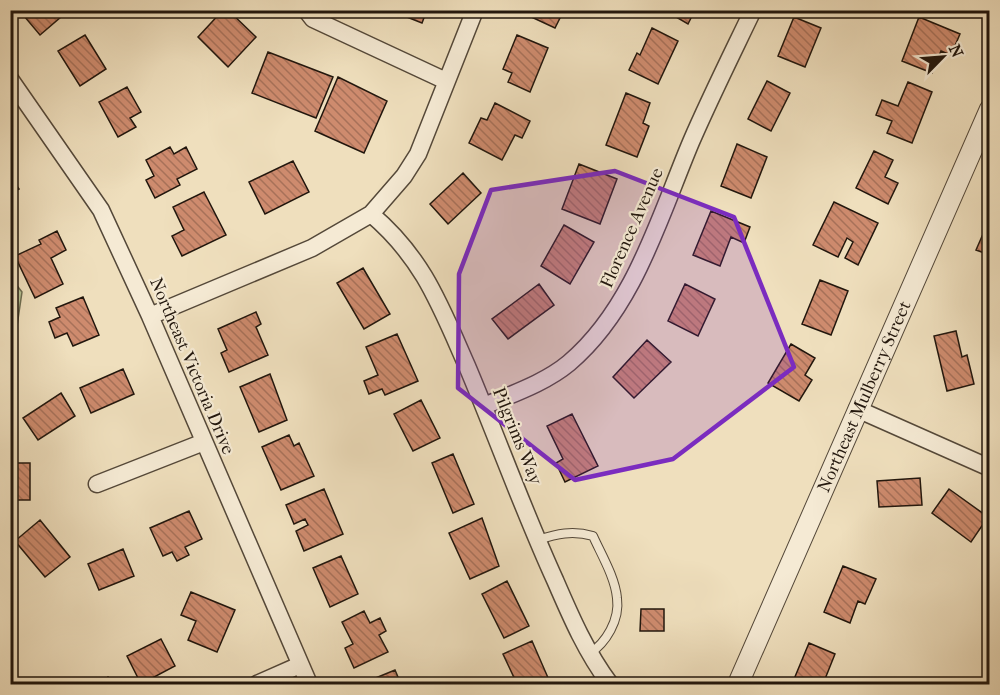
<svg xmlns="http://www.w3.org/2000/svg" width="1000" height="695" font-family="'IM FELL French Canon',serif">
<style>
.green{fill:#b6c293;stroke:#6c6c50;stroke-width:1.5}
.building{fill:url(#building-back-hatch);stroke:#21160d;stroke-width:1.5}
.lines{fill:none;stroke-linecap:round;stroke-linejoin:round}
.service-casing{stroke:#544839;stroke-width:10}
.minor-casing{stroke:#544839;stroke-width:19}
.tertiary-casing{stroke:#544839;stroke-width:22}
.service{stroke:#f5ead4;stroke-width:8}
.minor{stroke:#f5ead4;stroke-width:16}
.tertiary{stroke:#f5ead4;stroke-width:20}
.marked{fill:#7b2cbf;fill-opacity:0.2;stroke:#7b2cbf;stroke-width:4.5;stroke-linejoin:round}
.labels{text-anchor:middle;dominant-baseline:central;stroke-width:4.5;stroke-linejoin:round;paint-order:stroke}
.street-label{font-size:18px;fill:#21160d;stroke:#f5ead4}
</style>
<defs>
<pattern id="building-back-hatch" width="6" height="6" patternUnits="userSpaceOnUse" patternTransform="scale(1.5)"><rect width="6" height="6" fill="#ce8b6e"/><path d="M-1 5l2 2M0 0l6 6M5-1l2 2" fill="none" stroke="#a77159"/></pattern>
</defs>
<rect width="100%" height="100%" fill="#efdfbd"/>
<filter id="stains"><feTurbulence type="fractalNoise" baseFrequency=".00333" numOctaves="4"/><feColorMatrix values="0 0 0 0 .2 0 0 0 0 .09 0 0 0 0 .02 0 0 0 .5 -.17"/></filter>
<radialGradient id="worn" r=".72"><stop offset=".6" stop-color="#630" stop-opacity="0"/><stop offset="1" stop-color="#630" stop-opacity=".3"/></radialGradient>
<path class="green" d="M11,278L22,292L11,367Z"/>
<path class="building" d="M19,10H58L62,16L40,35Z
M223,10H228L256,37L228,67L198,37Z
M389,10H427L422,23Z
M526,10H564L555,28L525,14Z
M664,10H695L688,24Z
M794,17L821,28L805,67L778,56Z
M919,17L960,34L951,55L941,51L932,73L902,61Z
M652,28L678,41L658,84L629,70L637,53L640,55Z
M85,35L106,69L80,86L58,51Z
M517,35L548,48L530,92L508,82L512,73L503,69Z
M268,52L333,77L316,118L252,93Z
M338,77L387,101L364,153L315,131Z
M767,81L790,93L771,131L748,119Z
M908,82L932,92L912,143L887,133L892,121L876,115L882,100L898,106Z
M127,87L141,112L130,118L136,127L118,137L99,102Z
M626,93L650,103L643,123L649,126L637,157L606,145Z
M495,103L530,121L522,138L515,135L502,160L469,143L481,118L487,120Z
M737,144L767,157L751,198L721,186Z
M170,147L174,154L186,147L197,169L177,179L180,185L155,198L146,180L154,176L146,160Z
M874,151L893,160L885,177L898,183L888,204L856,188Z
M293,161L309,192L265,214L249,182Z
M579,164L617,179L600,224L562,209Z
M463,173L481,193L448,224L430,204Z
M10,176L19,189L10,194Z
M204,192L226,235L182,256L172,236L184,230L173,207Z
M834,202L878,223L858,265L845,258L853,242L847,238L838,257L813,245Z
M711,211L750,227L744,243L731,237L720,266L693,255Z
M990,218V255L976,250Z
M564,225L594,242L570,284L541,266Z
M57,231L66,250L51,258L63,284L35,298L15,256L41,244L39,240Z
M363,268L390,314L364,329L337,283Z
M820,280L848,291L831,335L802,324Z
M539,284L554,305L508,339L492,319Z
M685,284L715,299L698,336L668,321Z
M83,297L99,335L73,346L67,333L55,338L49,322L60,317L56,308Z
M256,312L261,324L256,327L268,355L229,372L221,353L227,350L218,329Z
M956,331L962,357L967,355L974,384L947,391L934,336Z
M397,334L418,381L385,395L382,389L369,394L364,381L378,375L366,347Z
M647,340L671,362L634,398L613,377Z
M791,344L815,358L805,375L812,380L799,401L768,383Z
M123,369L134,394L91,413L80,388Z
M270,374L287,420L259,432L240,387Z
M61,393L75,416L38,440L23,418Z
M421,400L440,438L413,451L394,414Z
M572,414L598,466L565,482L556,463L563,459L547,426Z
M289,435L294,446L299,443L314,476L281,490L262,447Z
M453,454L474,504L453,513L432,463Z
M10,463H30V500H10Z
M920,478L922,505L879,507L877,481Z
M324,489L343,534L304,551L296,531L308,525L305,519L294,524L286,505Z
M949,489L988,517L971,542L932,513Z
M189,511L202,539L185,547L189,555L177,561L172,552L163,556L150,528Z
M482,518L499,566L470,579L449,533Z
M40,520L70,557L45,577L15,541Z
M123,549L134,576L99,590L88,564Z
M341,556L358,594L330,607L313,568Z
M843,566L876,579L865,604L858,601L850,623L824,612Z
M507,581L529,626L504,638L482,594Z
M191,592L235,610L217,652L188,640L196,621L181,615Z
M641,609H664V631H640Z
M364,611L370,623L380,618L386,631L379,635L388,652L354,668L345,648L353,644L342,622Z
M161,639L175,666L141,684L127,656Z
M532,641L549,680L540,684H517L503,654Z
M809,643L835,654L823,684H792Z
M395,670L401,684H367L366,682Z
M108,677L114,684H98Z"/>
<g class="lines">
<g class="service-casing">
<path id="service" d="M537,540C557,534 572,530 593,536C601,554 615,577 617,598C620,620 606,643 589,654"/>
</g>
<g class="minor-casing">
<path id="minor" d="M306,10L313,19L446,81
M10,79L101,210L150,316L309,684
M371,214C423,258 440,305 467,366C497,437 523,510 555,580C571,617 586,652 610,684
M150,316L312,248L371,214L404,176L418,154L475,10
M484,406C512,394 545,383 569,363C634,308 659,218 691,142C710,98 732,54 753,10
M857,409L990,468
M97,484L204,442
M257,684L300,665"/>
</g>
<g class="tertiary-casing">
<g id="tertiary">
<path id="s1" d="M738,684L990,109"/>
</g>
</g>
<use href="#service" class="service"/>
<use href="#minor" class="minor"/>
<use href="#tertiary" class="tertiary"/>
</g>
<path class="marked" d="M615,171L734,217L794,367L673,459L575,480L458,388L459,274L491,190Z"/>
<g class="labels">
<g class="street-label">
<text transform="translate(632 228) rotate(-66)">Florence Avenue</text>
<text transform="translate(192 366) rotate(67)">Northeast Victoria Drive</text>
<text stroke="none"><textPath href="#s1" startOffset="314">Northeast Mulberry Street</textPath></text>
<text transform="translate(517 436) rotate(68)">Pilgrims Way</text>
</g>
</g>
<rect width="1000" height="695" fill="none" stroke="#efdfbd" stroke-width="36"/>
<rect x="12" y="12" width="976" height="671" fill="none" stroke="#21160d" stroke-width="3"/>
<rect x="18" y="18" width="964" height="659" fill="none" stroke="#21160d" stroke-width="1.5"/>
<g transform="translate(943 57) rotate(65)" stroke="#f5ead4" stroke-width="4.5" paint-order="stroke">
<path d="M0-4.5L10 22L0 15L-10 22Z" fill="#21160d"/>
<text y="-9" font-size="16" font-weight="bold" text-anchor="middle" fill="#21160d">N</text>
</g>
<rect width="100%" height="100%" filter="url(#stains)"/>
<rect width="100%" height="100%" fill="url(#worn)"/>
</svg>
